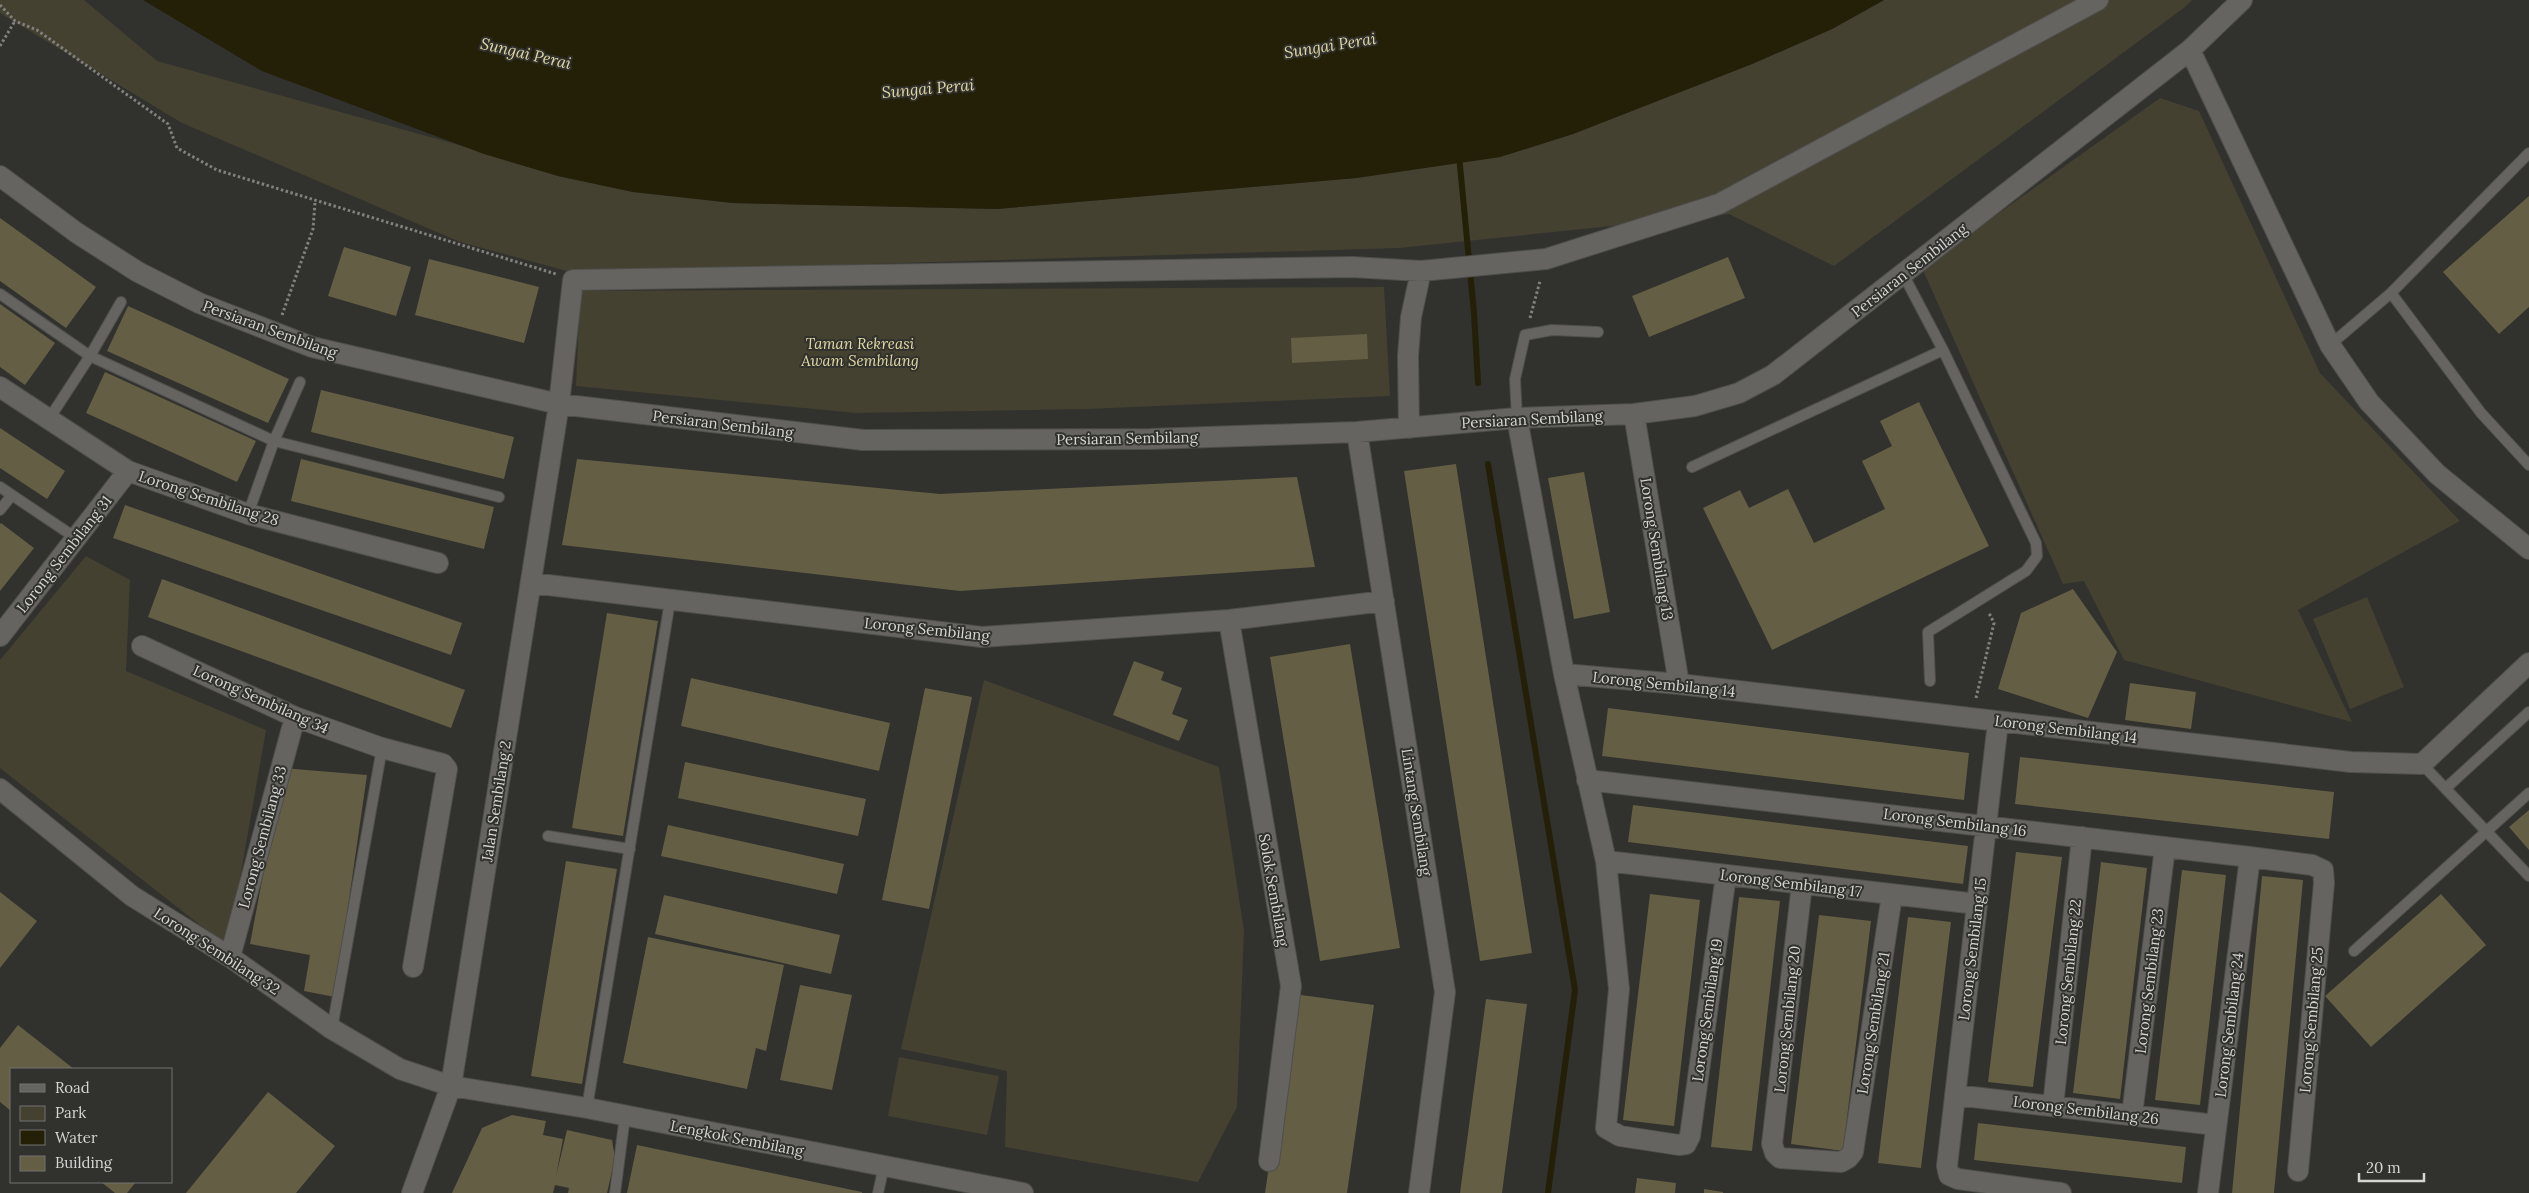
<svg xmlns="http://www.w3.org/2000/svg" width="2529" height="1193" font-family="Lora,serif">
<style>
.green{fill:#444131}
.water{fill:#241f07}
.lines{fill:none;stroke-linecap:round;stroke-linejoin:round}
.stream{stroke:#241f07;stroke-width:6}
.building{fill:#645e44}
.lane-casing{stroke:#4e4e4b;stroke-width:12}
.street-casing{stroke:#4e4e4b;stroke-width:22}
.path{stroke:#81817f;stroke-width:3;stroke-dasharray:2.5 2.5;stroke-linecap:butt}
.lane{stroke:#656461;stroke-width:10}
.street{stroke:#656461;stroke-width:20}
.labels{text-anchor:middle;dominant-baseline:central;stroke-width:4;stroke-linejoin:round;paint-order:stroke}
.street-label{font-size:15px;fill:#d5d5d3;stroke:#31312e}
.park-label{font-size:15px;font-style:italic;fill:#e5daa5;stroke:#31312e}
.water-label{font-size:16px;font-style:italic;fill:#e2d7a2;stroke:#31312e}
</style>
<rect width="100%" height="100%" fill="#31312e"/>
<path class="green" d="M0,0H84L157,61L459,145L558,176L633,192L733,203L997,209L1356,178L1500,157L1573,134L1752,64L1832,29L1884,0H2192L2185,7L1834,266L1729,214L1399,248L574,273L460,242L182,123L0,13Z
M2160,98L2199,111L2320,373L2460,521L2298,610L2352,722L2124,660L2084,581L2063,584L1922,268Z
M1384,287L1390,396L1087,409L856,413L576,386L580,291Z
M86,556L130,580L126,671L266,730L228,947L0,768V660Z
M2367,597L2404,687L2350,709L2313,619Z
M984,680L1219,767L1244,931L1237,1107L1198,1182L1005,1147L1007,1071L901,1049Z
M899,1057L999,1076L987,1135L888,1116Z"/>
<path class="water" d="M143,0H1884L1832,29L1752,64L1573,134L1500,157L1356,178L997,209L733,203L633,192L558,176L484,154L262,71Z"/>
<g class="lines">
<path class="stream" d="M1459,155L1474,313L1478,383
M1488,464L1575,990L1548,1193"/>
</g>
<path class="building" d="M2529,196V307L2499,334L2443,272Z
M0,218L96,287L66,328L0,281Z
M344,247L411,267L396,316L328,296Z
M1728,257L1745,298L1649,337L1632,296Z
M429,259L539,287L524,343L415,315Z
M0,304L55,343L25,385L0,367Z
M128,306L289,379L268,423L107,351Z
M1367,334L1368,359L1292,363L1291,338Z
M105,372L256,441L237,482L86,413Z
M321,390L514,437L504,479L311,432Z
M1919,402L1989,546L1772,650L1703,508L1740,490L1749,508L1788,489L1814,543L1885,509L1862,461L1892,446L1880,421Z
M0,428L65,471L47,499L0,468Z
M301,459L494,507L484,549L291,501Z
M577,459L940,494L1297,477L1315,567L960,591L562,545Z
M1456,464L1532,953L1480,961L1404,471Z
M1584,472L1610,612L1574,619L1548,478Z
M125,505L462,623L451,655L113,538Z
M1,523L34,548L0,591V524Z
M162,579L465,690L451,728L148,617Z
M2073,589L2117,652L2088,718L1998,689L2021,613Z
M607,613L658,621L623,836L572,828Z
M1350,644L1400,948L1320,961L1270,657Z
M1134,661L1164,672L1161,680L1182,688L1172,714L1188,720L1179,741L1113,715Z
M691,678L890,723L879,771L681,726Z
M2130,683L2196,692L2191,729L2125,720Z
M925,688L972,697L929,909L882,900Z
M1608,708L1969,753L1964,800L1602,756Z
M2020,757L2334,792L2329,839L2015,804Z
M685,762L866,799L858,836L678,798Z
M283,768L367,775L335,997L304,991L310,955L250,944Z
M1633,805L1968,846L1963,884L1628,842Z
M2529,810V850L2509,827Z
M668,825L844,864L837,894L661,856Z
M2016,852L2062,857L2033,1087L1988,1082Z
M566,861L617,869L582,1084L531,1076Z
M2101,862L2147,868L2120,1099L2073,1093Z
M2182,870L2226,875L2200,1105L2155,1100Z
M2262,876L2303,880L2274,1193H2232Z
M0,892L37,921L0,968Z
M1650,894L1700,900L1674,1126L1623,1120Z
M2441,894L2486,945L2371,1047L2325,996Z
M664,895L840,935L831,974L655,934Z
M1739,897L1780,901L1752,1151L1711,1147Z
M1819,915L1871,921L1843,1151L1791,1144Z
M1908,917L1951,922L1921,1168L1878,1163Z
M648,937L784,965L766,1051L756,1048L747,1089L623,1063Z
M800,985L852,995L832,1090L780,1080Z
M1294,994L1374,1005L1347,1193H1265Z
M1486,999L1527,1004L1502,1193H1460Z
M18,1025L74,1069H11V1111L0,1102V1048Z
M268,1092L335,1146L296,1193H186Z
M512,1115L546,1121L543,1135L563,1139L556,1176L567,1130L612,1140L615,1158L607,1193H568L569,1188L555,1185L553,1193H452L482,1128Z
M1978,1123L2186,1147L2182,1183L1974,1160Z
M637,1145L862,1192V1193H627Z
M1637,1178L1676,1183L1675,1193H1635Z
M101,1182H136L127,1193H115Z
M1704,1189L1723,1192V1193H1704Z"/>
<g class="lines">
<g class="lane-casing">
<path id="lane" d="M1903,274L1943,350L2036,543L2037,556L2026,571L1928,632L1930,681
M2391,293L2481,413L2529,465
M0,294L90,356L274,441L499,497
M2330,345L2391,293L2529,153
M1517,418L1515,379L1525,335L1552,330L1598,332
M49,419L90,356L121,302
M1692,467L1943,350
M0,487L76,538
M0,510L12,495
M248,514L274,441L300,382
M2422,764L2529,876
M2446,788L2529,712
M548,836L630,849
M2354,951L2529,793
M332,1029L382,748
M587,1108L670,601
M615,1193L625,1116
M878,1193L884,1166"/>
</g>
<g class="street-casing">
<path id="street" d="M2190,50L2330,345L2369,402L2437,474L2529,549
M0,176L77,233L138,272L199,303L312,347L559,404L863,440L1150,439L1357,432L1517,418L1634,414L1695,406L1739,393L1773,375L2190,50L2242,0
M0,387L128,471L248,514L438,563
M1634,414L1679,684
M1517,418L1564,674L1606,861L1619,989L1606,1128L1620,1136L1679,1145L1686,1144L1690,1136L1726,875
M1409,428L1408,356L1411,317L1421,271
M1357,432L1445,992L1419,1193
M531,583L982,637L1229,620L1384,601
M1229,620L1291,986L1269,1161
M0,636L128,471
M142,646L295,717L382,748L443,764L447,769L413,967
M1564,674L1679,684L2351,762L2422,764L2529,663
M1998,722L1947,1166L1949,1175L1958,1179L2061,1193
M1587,780L2250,857L2312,865L2323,870L2324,883L2298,1171
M0,789L132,896L230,957L332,1029L400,1069L451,1086L587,1108L1023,1193
M1606,861L1977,904
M1802,884L1772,1144L1775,1153L1780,1158L1841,1162L1848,1158L1853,1152L1892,895
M230,957L295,717
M1955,1095L2216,1125
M2053,1106L2082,837
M2132,1115L2165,847
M412,1193L451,1086L559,404L573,280L1352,267L1421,271L1546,259L1719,204L2098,0
M2208,1193L2250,857"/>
</g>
<path class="path" d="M0,5L15,21L37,30L168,124L177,148L217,170L556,274
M0,46L15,21
M282,315L313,229L315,202
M1530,318L1540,281
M1976,698L1994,623L1989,613"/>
<use href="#lane" class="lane"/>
<use href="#street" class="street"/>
</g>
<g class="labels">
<g class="street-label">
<text transform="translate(1909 270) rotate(-38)">Persiaran Sembilang</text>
<text transform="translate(270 329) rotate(20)">Persiaran Sembilang</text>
<text transform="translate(1532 419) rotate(-3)">Persiaran Sembilang</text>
<text transform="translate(723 424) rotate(7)">Persiaran Sembilang</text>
<text transform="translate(1127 438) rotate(-1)">Persiaran Sembilang</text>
<text transform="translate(209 498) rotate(18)">Lorong Sembilang 28</text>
<text transform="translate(1657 549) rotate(81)">Lorong Sembilang 13</text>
<text transform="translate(64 554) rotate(-52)">Lorong Sembilang 31</text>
<text transform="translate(927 629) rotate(6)">Lorong Sembilang</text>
<text transform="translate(1664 684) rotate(6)">Lorong Sembilang 14</text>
<text transform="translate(261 699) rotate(24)">Lorong Sembilang 34</text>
<text transform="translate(2066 729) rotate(7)">Lorong Sembilang 14</text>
<text transform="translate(496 801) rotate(-81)">Jalan Sembilang 2</text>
<text transform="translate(1417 812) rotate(81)">Lintang Sembilang</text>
<text transform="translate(1955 822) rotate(7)">Lorong Sembilang 16</text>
<text transform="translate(262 837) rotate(-75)">Lorong Sembilang 33</text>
<text transform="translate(1791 883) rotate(7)">Lorong Sembilang 17</text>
<text transform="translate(1274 890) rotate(80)">Solok Sembilang</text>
<text transform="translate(1972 949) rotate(-83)">Lorong Sembilang 15</text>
<text transform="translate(217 951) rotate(33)">Lorong Sembilang 32</text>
<text transform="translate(2068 972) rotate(-84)">Lorong Sembilang 22</text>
<text transform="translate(2149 981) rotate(-83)">Lorong Sembilang 23</text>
<text transform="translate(1707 1010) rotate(-82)">Lorong Sembilang 19</text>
<text transform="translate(1787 1019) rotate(-84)">Lorong Sembilang 20</text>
<text transform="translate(2311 1020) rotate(-85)">Lorong Sembilang 25</text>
<text transform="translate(1873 1023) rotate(-81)">Lorong Sembilang 21</text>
<text transform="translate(2229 1025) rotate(-83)">Lorong Sembilang 24</text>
<text transform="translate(2086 1110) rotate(7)">Lorong Sembilang 26</text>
<text transform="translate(737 1138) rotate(11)">Lengkok Sembilang</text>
</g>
<g class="park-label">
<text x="860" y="343">Taman Rekreasi<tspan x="860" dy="17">Awam Sembilang</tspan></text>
</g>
<g class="water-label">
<text transform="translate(1330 45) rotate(-9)">Sungai Perai</text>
<text transform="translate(526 53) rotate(13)">Sungai Perai</text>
<text transform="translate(928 88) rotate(-5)">Sungai Perai</text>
</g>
</g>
<rect x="10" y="1068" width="162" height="115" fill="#31312e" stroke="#737370"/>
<rect x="20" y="1084" width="25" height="8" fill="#656461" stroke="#737370"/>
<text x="55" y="1093" font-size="15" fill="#d5d5d3">Road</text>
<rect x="20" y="1106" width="25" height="15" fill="#444131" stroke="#737370"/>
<text x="55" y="1118" font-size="15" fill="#d5d5d3">Park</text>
<rect x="20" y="1130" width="25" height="15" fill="#241f07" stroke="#737370"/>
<text x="55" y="1143" font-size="15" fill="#d5d5d3">Water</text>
<rect x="20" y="1156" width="25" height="15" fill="#645e44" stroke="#737370"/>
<text x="55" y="1168" font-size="15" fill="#d5d5d3">Building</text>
<path d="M2359 1173v8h65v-8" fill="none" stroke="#d5d5d3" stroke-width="2.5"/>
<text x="2366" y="1173" font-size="15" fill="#d5d5d3" stroke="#31312e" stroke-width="4" paint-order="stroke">20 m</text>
</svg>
